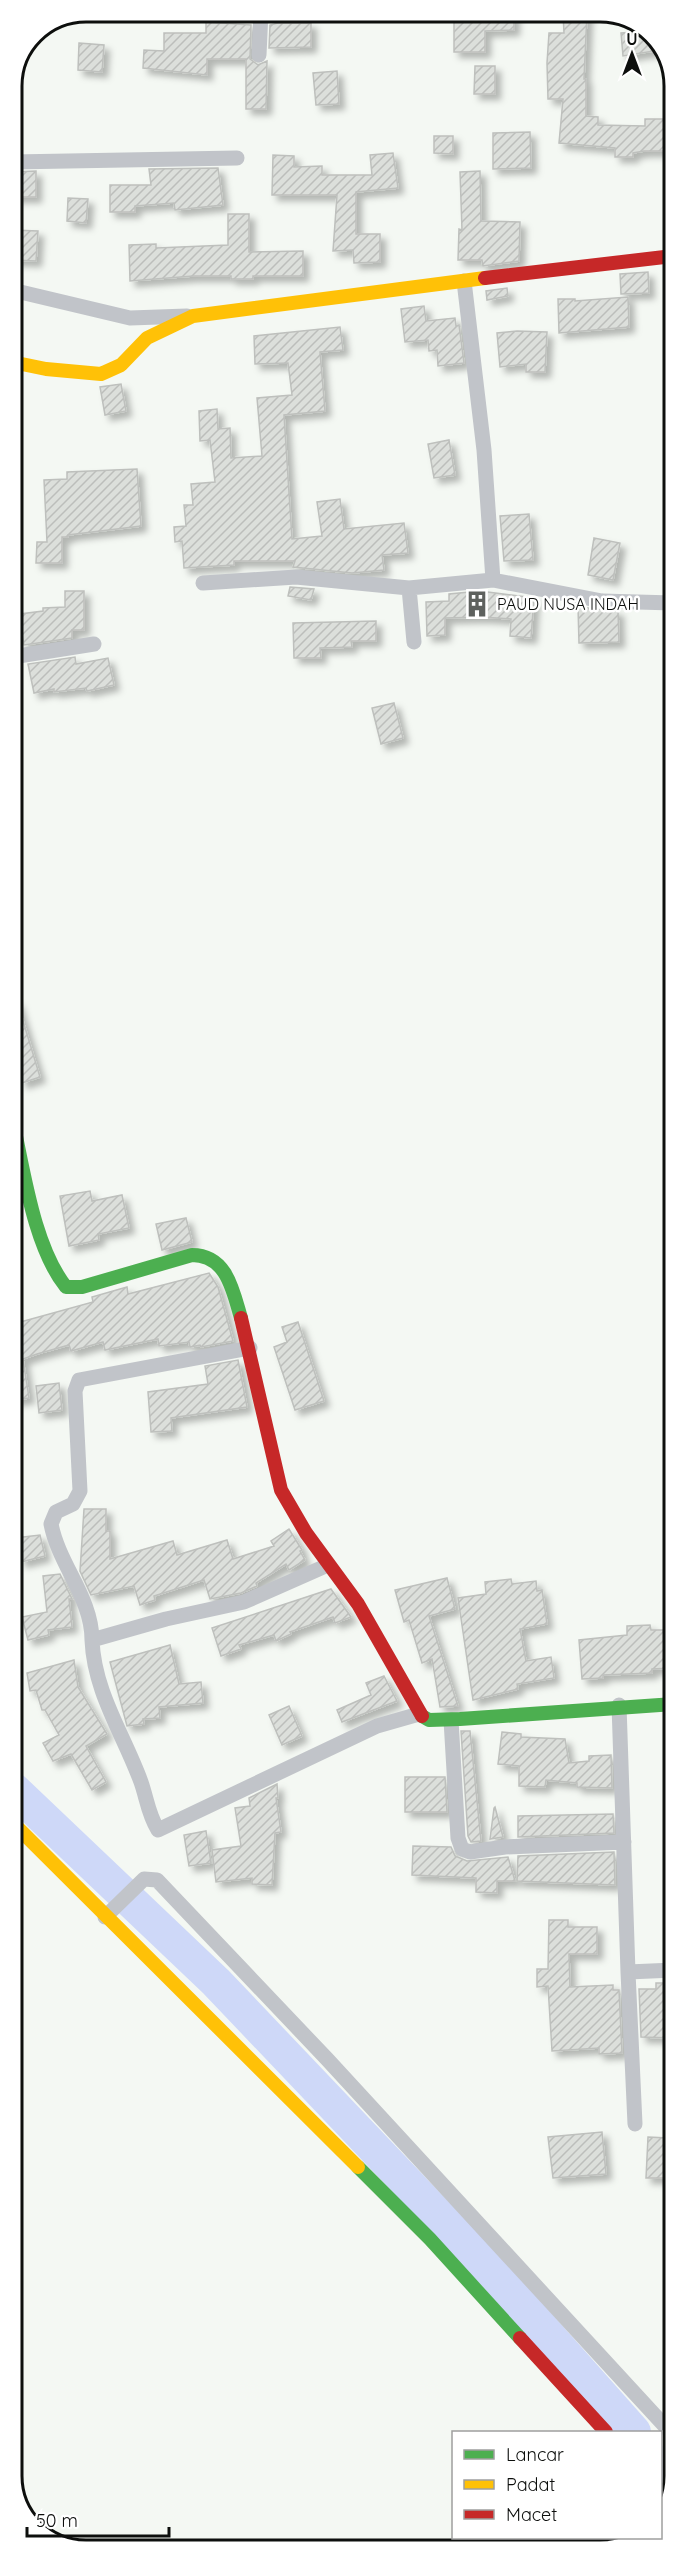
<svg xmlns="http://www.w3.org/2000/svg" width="686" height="2563" font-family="Quicksand,sans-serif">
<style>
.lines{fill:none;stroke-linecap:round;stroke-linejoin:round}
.river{stroke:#ced8f8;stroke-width:34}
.building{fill:url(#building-hatch);stroke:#bec0bd;stroke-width:1.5;filter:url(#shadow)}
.street{stroke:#c1c4c9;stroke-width:15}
.fast{stroke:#4caf50;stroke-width:14}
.slow{stroke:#ffc107;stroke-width:14}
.jam{stroke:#c62828;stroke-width:14}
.labels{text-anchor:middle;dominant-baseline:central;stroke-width:5;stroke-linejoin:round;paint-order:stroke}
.poi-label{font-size:16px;fill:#0d0f0d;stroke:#fff;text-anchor:start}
.rim{fill:none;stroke:#0d0f0d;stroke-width:3}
</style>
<defs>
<pattern id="building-hatch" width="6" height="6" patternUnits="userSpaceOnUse" patternTransform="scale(1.5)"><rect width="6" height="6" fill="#dcdfdb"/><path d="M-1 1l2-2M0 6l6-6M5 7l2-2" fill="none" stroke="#bcbebb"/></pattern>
<filter id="shadow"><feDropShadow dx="5.5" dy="5.5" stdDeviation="3" flood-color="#0004"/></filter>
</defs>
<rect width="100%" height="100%" fill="#f4f8f3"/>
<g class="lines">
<path class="river" d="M13,1789L216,1982L493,2273L634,2432
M660,2463L674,2478"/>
</g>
<path class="building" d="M454,12H514V30L485,31V52H454Z
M563,13H587L584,79H586V116L598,117V125L645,126V119H664V151H644L633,153V157H615V148L559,143L563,99H548L547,63L549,33H564Z
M206,22L251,25L250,59L258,65L267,61L266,109H246V59H207V75L143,68L144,50L164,51V33H206Z
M278,23H311V47L269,48L270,25Z
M649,31L660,50L623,56L621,33Z
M79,43L104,45L102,72L78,70Z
M475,66H495V94H474Z
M337,71L339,104L316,105L313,73Z
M530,132L531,168L493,169V133Z
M434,136H453V154L434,153Z
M393,153L398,188L356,192V234H380V262L354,263L353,250L333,251L337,195H272L273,155L294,156V167L322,166V175H372L370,155Z
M218,168L223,205L175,210L174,203L135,206V212H110V185H151L149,169Z
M36,171V197H12V172Z
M480,171L481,221L520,222L519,261L483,266L482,260H458L459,229L462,230L460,172Z
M68,198L88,199L86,223L67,221Z
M228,214H249V252L303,251V276H253V279H231V276H193L130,281L129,245L156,244V248L228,245Z
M12,230L38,231L36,261L13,260Z
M648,272L649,293L621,294L620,274Z
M507,288L508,296L487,300L486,291Z
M628,297L629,327L559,333L558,299H575V301Z
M424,306L426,321L455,318L456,326L459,325L464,363L438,366L437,350L429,351L428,340L405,342L401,309Z
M340,327L343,350L320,352L325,411L284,415L292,539L322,536L317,502L340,499L344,529L404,523L408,553L382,555L384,570L352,573L293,567L295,561H234V565L184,568L182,541L175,542L174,527L186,526L184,505H193L191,484L215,482L210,440L200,441L199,411L217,409L218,429L230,428L231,458L262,456L257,398L292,395L288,363L255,364L254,336Z
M517,331L547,332L545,372H526V364L500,367L497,333Z
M121,384L126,411L105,415L100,387Z
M449,440L455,475L434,478L428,444Z
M137,469L141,526L68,535V537H62V563H36L37,542H47L44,480L67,479V472Z
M529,514L533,560L504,561L500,516Z
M594,538L620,543L613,580L588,575Z
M290,587L314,589L311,600L288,596Z
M65,591H84V630H72V638L24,645L22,635L12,637V615L43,611V608L65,607Z
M480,591L534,598L531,638L510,636L511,619L482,617L445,618V635L427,636L426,602L449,601V594Z
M578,607L618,611L619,642L579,643Z
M376,621V641H351L352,647L320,648L321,658H294L293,623Z
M75,657L76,664L108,658L114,685L87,691L86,688L54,692V689L34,693L28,664Z
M394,703L403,738L381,744L372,708Z
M17,1001L40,1077L22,1083L13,1052V1002Z
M90,1191L92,1201L122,1195L129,1228L98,1234L99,1240L69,1246L60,1196Z
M186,1218L192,1242L162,1250L156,1224Z
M209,1273L218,1287L233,1341L201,1347L200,1345L190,1347L189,1342L159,1346L158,1339L105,1350L103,1342L71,1351L69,1345L37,1354L23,1359L29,1398L13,1400V1352L21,1351L13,1324L93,1302L92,1297L127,1287L128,1294Z
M298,1322L324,1401L295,1410L274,1347L287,1342L282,1327Z
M238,1360L247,1407L171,1418L172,1431L151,1432L148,1392L208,1384L205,1366Z
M59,1383L62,1410L39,1413L36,1386Z
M84,1509H106V1531H110V1559L173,1541L177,1555L227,1540L233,1559L274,1546L271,1541L289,1529L302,1550L300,1551L305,1560L289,1570L286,1564L256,1583L257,1586L241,1593L210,1599L204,1580L154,1596L155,1600L140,1605L134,1586L91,1595L80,1571Z
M40,1535L45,1556L21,1562L15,1538Z
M60,1574L72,1599H69L72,1627L48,1630L49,1635L28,1640L22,1617L47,1612L43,1576Z
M447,1578L455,1609L429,1616L458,1706L440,1707L432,1659L422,1663L409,1620L404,1622L395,1590Z
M511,1579L512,1584L536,1581L537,1591L542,1590L547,1624L520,1629L526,1661L551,1657L554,1678L517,1684L518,1689L473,1700L458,1598L486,1594L485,1582Z
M331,1589L351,1617L335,1623L333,1617L290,1632L291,1634L276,1641L274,1635L239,1645L241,1649L221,1656L212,1628Z
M650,1625L651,1630H673V1668L652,1669V1673L603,1675V1678L582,1679L579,1640L627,1635V1626Z
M170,1645L179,1684L201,1682L203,1703L159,1707L160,1718L143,1719L144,1724L127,1726L110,1662Z
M74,1660L78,1687L107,1734L86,1746L106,1782L92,1790L71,1754L53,1761L43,1743L59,1735L45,1710H42L36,1690L30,1691L27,1673Z
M384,1676L397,1701L342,1722L337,1710L371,1695L366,1683Z
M289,1706L302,1736L282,1745L269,1715Z
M461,1731H470L481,1841L471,1842L468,1836Z
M502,1732L521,1734V1737L565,1739L569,1763L589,1761V1756L611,1755L612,1788L577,1787V1783L546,1780L545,1787L519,1786V1766L498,1764Z
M405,1777H445L447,1812H405Z
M277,1784L278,1798H276L281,1832L275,1833L272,1885L252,1884V1878L216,1882L212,1850L241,1846L235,1808L250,1806L249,1798Z
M495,1807L503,1837L490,1839L494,1808Z
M613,1814L614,1833L518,1837V1816Z
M206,1831L211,1863L189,1866L184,1835Z
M413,1846L451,1847L455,1856L467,1861L508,1857L515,1881H497V1893L476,1892V1878L412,1875Z
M614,1852L615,1885L517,1881L518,1856Z
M549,1920H568V1927H597V1954H569L570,1987L613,1985V1990H619L622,2053L599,2054V2048L552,2051L548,1986L537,1987V1969H548Z
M656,1983H674V2038L641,2037L639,1989H656Z
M602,2132L606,2174L553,2178L548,2137Z
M648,2137L668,2138V2178H646Z"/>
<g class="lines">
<path class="street" d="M82,14L105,12
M259,55L261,12
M12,162L237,158
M464,281L484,450L493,580
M12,290L130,318L187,316
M203,583L296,577L409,588L493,580L602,601L673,603
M409,588L414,642
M12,657L94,644
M328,1565L244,1602L166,1619L92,1640C94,1692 124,1735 141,1782C147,1799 148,1814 158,1830L377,1726L419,1714
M92,1640C92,1598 59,1565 51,1524L56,1512L73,1504L80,1491L75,1391L79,1380L250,1348
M619,1705L628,1972L674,1970
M451,1720L458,1838L462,1849L470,1852L505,1847L624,1842
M105,1917L144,1879L157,1880L327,2059L674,2436
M628,1972L635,2124
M660,2493L666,2499"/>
<path class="fast" d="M13,1122C24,1172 34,1247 66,1287H82L192,1255C227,1255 233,1291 241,1318
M422,1716L429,1720L460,1719L674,1704
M358,2167L430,2239L520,2338"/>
<path class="slow" d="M12,362L46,369L101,374L121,365L147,338L193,316L485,278
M13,1823L358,2167"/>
<path class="jam" d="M485,278L673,256
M241,1318L281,1490L306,1533L358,1604L422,1716
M520,2338L606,2432"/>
</g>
<defs>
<g id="building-bare" transform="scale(2.07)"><path d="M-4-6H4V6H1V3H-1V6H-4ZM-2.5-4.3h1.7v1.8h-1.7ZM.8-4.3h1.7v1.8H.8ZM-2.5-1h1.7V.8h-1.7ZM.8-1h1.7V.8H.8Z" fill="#5e615e" stroke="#fff" stroke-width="2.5" paint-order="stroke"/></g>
</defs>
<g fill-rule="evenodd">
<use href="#building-bare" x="477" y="604"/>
</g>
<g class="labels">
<g class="poi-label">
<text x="497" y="604">PAUD NUSA INDAH</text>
</g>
</g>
<path d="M0 0H686V2563H0ZM86 22H600A64 64 0 0 1 664 86V2476A64 64 0 0 1 600 2540H86A64 64 0 0 1 22 2476V86A64 64 0 0 1 86 22Z" fill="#fff" fill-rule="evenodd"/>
<path class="rim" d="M86 22H600A64 64 0 0 1 664 86V2476A64 64 0 0 1 600 2540H86A64 64 0 0 1 22 2476V86A64 64 0 0 1 86 22Z"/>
<rect x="452" y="2431" width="210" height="108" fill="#ffffff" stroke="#9e9f9e" stroke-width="1.5"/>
<rect x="464" y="2450" width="30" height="9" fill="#4caf50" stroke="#9e9f9e" stroke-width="1.5"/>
<text x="506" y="2461" font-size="18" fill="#0d0f0d">Lancar</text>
<rect x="464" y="2480" width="30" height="9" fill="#ffc107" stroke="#9e9f9e" stroke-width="1.5"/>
<text x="506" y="2491" font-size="18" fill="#0d0f0d">Padat</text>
<rect x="464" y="2510" width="30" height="9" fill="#c62828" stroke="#9e9f9e" stroke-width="1.5"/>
<text x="506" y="2521" font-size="18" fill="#0d0f0d">Macet</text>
<g transform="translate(632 54)" stroke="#ffffff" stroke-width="4.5" paint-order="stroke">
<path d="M0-4.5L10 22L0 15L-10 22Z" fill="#0d0f0d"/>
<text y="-9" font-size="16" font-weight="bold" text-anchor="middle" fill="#0d0f0d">U</text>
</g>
<path d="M27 2527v9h142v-9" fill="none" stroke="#0d0f0d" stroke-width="3"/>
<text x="36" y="2527" font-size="18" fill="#0d0f0d" stroke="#ffffff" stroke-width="4.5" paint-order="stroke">50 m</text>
</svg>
